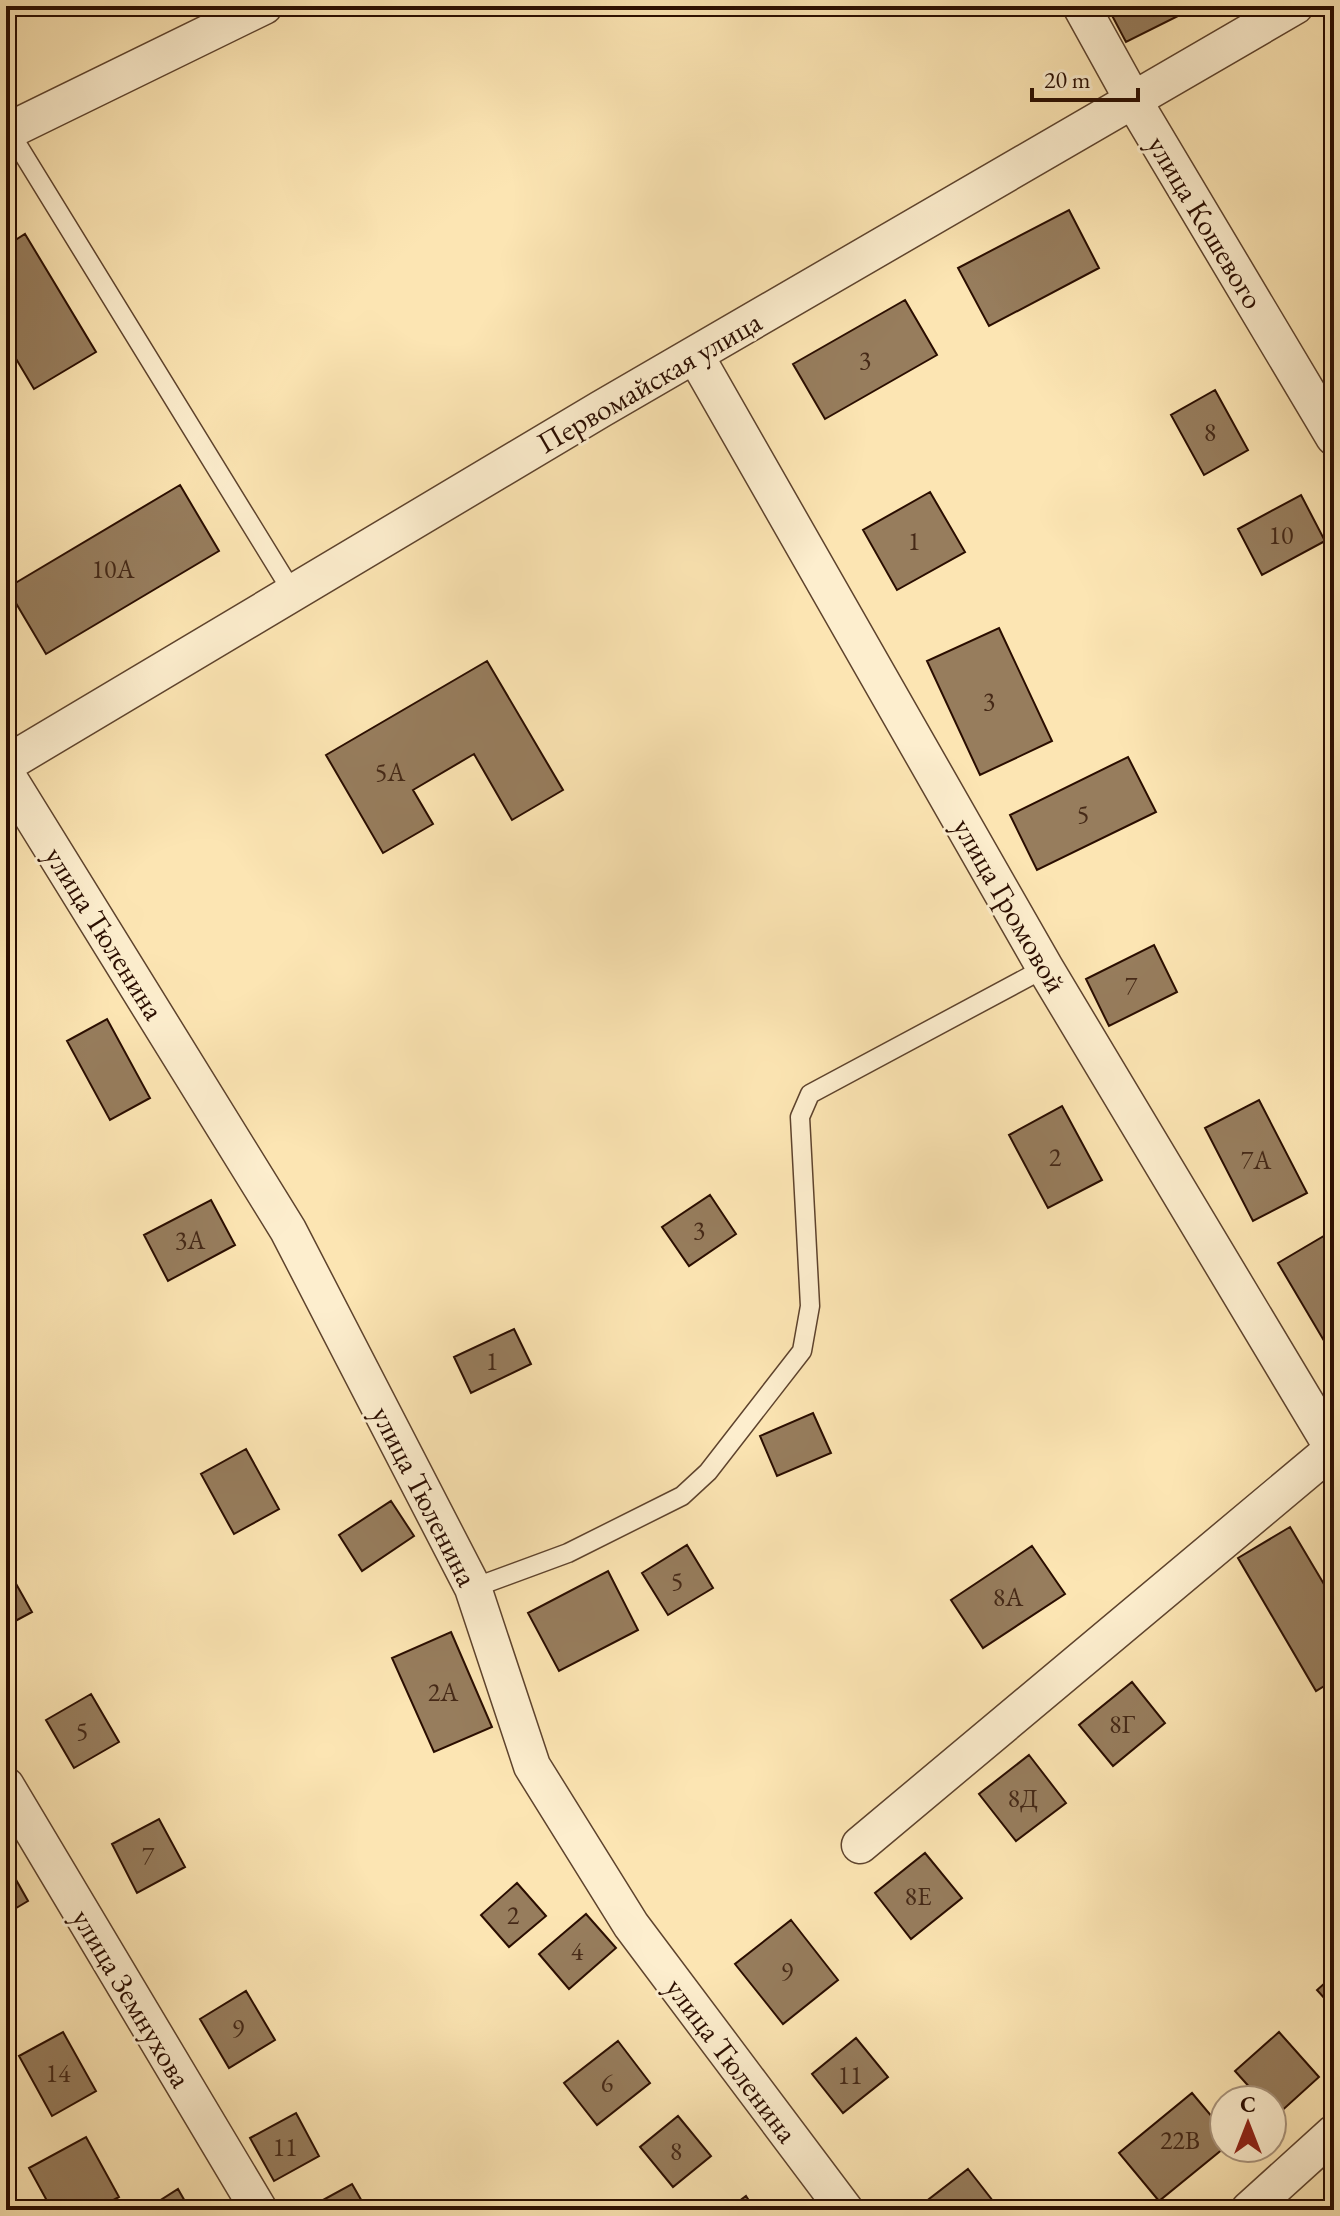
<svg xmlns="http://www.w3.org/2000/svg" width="1340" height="2216" font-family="'EB Garamond',serif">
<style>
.building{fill:#977d5d;stroke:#2a0d00;stroke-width:2}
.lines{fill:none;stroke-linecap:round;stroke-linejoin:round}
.lane-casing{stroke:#5e432d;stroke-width:21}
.street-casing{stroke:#5e432d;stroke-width:39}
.lane{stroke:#fdeece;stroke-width:18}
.street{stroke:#fdeece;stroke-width:36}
.labels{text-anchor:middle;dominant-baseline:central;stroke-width:6;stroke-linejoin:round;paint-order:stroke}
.number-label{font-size:26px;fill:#452917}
.street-label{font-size:30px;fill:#2a0d00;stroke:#fdeece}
</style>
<rect width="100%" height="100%" fill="#fce5b3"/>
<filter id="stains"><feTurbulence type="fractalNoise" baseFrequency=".0025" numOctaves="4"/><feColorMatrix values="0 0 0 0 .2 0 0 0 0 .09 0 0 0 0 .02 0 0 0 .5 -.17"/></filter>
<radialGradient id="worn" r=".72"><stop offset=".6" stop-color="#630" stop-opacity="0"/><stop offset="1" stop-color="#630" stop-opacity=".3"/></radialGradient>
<path class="building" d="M1107,6H1176L1180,15L1126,42Z
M1069,210L1099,268L989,326L958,268Z
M25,234L96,352L34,389L6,342V246Z
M905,300L937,355L825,419L793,364Z
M1215,390L1248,450L1204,475L1171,415Z
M180,485L219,551L46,654L7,588Z
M930,492L965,552L897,590L863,530Z
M1301,495L1325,541L1262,575L1238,529Z
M999,628L1052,741L980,775L927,661Z
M487,661L563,790L512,820L474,754L413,790L433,824L383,853L326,755Z
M1128,757L1156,812L1037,870L1010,815Z
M1154,945L1177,992L1109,1026L1086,979Z
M107,1019L150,1098L110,1120L67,1041Z
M1259,1100L1307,1193L1253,1221L1205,1128Z
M1062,1106L1102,1180L1048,1208L1009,1135Z
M710,1195L736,1234L689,1266L662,1227Z
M211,1200L235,1245L168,1281L144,1235Z
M1334,1230V1355L1333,1356L1278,1263Z
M514,1329L531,1364L471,1393L454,1357Z
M813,1413L831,1453L777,1476L760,1436Z
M246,1449L279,1509L234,1534L201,1474Z
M391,1501L414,1536L362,1571L339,1535Z
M1290,1527L1334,1601V1680L1316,1691L1238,1558Z
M687,1545L713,1588L668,1615L642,1573Z
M1032,1546L1065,1594L983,1648L951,1600Z
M6,1566L32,1612L6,1626Z
M608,1571L638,1630L559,1671L528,1613Z
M451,1632L492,1727L434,1752L392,1658Z
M1132,1682L1165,1723L1113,1766L1079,1725Z
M91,1694L119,1742L74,1768L46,1720Z
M1029,1755L1066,1803L1016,1841L979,1794Z
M159,1819L185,1867L137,1893L112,1844Z
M925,1853L962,1898L911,1939L875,1893Z
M6,1862L28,1901L6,1914Z
M517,1883L546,1916L509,1947L481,1915Z
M586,1914L616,1948L569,1989L539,1954Z
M791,1920L838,1980L783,2024L735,1964Z
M1334,1975V2009L1317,1990Z
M246,1991L275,2040L229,2068L200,2019Z
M63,2032L96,2091L52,2116L19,2056Z
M1279,2032L1319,2077L1276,2116L1272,2100H1261L1235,2071Z
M856,2038L888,2077L843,2113L812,2074Z
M618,2041L650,2083L597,2125L564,2083Z
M1192,2093L1224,2131V2148L1159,2201L1119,2153Z
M296,2113L319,2156L274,2181L250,2138Z
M678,2116L711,2156L673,2187L640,2147Z
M86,2137L119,2197L95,2210H52L29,2168Z
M968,2169L1000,2210H923L920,2206Z
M352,2184L367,2210H314L312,2206Z
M178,2189L190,2210H145Z
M746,2196L755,2210H727Z"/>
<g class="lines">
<g class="lane-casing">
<path id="lane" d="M9,131L293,593
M473,1588L568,1553L682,1496L708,1472L802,1351L810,1306L800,1117L810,1094L1045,968"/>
</g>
<g class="street-casing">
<path id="street" d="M1081,6L1133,100L1334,437
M6,132L264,6
M695,355L1045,968L1334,1450
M6,764L601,409L1295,6
M6,774L288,1230L473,1588L532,1766L631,1925L845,2210
M6,1786L259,2210
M860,1845L1333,1449
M1249,2210L1334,2133"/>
</g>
<use href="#lane" class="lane"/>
<use href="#street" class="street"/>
</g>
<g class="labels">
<g class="number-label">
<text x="865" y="360">3</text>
<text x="1210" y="432">8</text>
<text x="1281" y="535">10</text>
<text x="914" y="541">1</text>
<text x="113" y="569">10А</text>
<text x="989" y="701">3</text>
<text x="390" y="772">5А</text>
<text x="1083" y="814">5</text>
<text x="1131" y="986">7</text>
<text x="1055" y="1157">2</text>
<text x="1256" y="1160">7А</text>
<text x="699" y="1230">3</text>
<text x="190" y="1240">3А</text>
<text x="492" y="1361">1</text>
<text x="677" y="1581">5</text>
<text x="1008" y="1597">8А</text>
<text x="443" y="1692">2А</text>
<text x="1122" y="1724">8Г</text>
<text x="82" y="1731">5</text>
<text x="1023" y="1798">8Д</text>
<text x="148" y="1856">7</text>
<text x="918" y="1896">8Е</text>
<text x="513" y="1915">2</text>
<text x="577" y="1951">4</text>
<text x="787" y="1972">9</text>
<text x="238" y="2029">9</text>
<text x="58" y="2073">14</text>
<text x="850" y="2075">11</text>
<text x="607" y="2083">6</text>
<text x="1180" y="2140">22В</text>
<text x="285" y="2147">11</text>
<text x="676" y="2151">8</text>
</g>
<g class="street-label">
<text transform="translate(1206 222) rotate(59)">улица Кошевого</text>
<text transform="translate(649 382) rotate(-30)">Первомайская улица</text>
<text transform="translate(1010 905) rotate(60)">улица Громовой</text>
<text transform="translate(105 933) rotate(58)">улица Тюленина</text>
<text transform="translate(425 1496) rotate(63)">улица Тюленина</text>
<text transform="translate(132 1998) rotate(59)">улица Земнухова</text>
<text transform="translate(732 2060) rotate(53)">улица Тюленина</text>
</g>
</g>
<rect width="1340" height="2216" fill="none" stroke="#fce5b3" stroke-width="32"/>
<rect x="8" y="8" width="1324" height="2200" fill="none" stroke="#2a0d00" stroke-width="4"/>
<rect x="16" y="16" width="1308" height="2184" fill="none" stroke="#2a0d00" stroke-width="2"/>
<g transform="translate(1248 2124)"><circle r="38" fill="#fdeece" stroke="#a9947c" stroke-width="2"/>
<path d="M0-6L14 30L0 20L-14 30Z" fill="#8f2418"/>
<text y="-12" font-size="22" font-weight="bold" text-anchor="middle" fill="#2a0d00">С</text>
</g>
<path d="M1032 88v12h106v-12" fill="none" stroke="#2a0d00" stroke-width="4"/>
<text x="1044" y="88" font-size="24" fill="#2a0d00" stroke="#fdeece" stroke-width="6" paint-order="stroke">20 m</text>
<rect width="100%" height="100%" filter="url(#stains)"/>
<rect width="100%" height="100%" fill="url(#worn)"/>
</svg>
